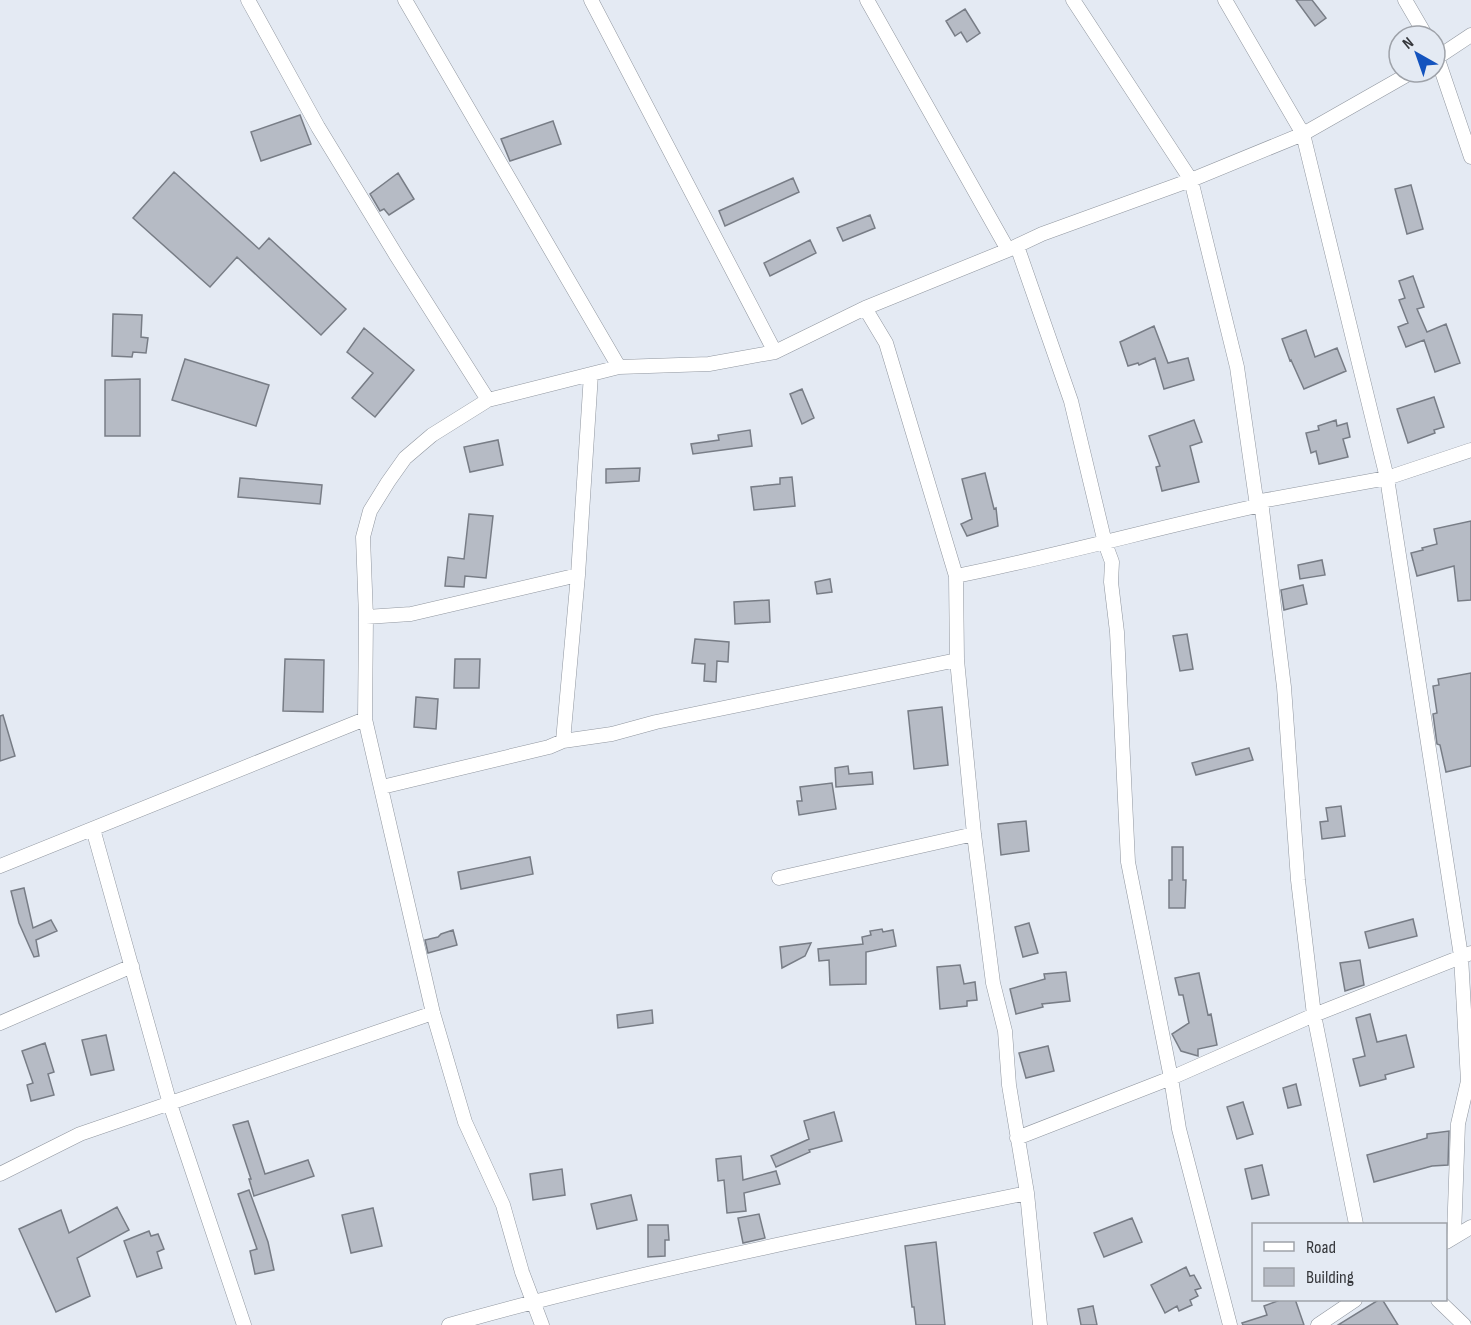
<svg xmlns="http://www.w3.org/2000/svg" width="1471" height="1325" font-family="'Sofia Sans Condensed',sans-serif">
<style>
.building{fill:#b6bbc5;stroke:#787d86;stroke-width:1.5}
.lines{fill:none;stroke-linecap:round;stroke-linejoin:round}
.minor-casing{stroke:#90969f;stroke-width:15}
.minor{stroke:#fff;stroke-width:14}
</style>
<rect width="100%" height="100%" fill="#e4eaf3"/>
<path class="building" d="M1296,0H1312L1326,18L1315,26Z
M965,9L980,33L967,42L961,32L955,36L946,21Z
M300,115L311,144L261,161L251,132Z
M553,121L561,144L510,161L501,139Z
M174,172L259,249L269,238L346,309L321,335L237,257L210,287L133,218Z
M398,173L414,199L389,215L384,209L380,211L370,194Z
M793,178L799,192L725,226L719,211Z
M1411,185L1423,229L1407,234L1395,189Z
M870,215L875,228L843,241L837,228Z
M810,240L816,253L770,276L764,263Z
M1413,276L1424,307L1417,309L1427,332L1446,324L1460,363L1435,372L1424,340L1406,347L1398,327L1408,323L1399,300L1405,298L1399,281Z
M113,314L142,315L141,337L148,338L146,353L133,352L132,357L112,356Z
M1154,326L1168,363L1188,358L1194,380L1164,389L1155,358L1139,365L1138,363L1128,366L1120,342Z
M364,328L414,370L375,417L352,398L373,373L347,352Z
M1306,330L1315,357L1337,348L1346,371L1304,389L1291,360L1290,361L1282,339Z
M185,359L269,385L256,426L172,400Z
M140,379V436H105V380Z
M802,389L814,418L802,424L790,394Z
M1434,397L1444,427L1434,430L1435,433L1408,443L1397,409Z
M1194,420L1202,442L1190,446L1199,482L1162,491L1156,467L1160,466L1149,436Z
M1336,420L1337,426L1347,423L1350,437L1343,439L1348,457L1319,464L1316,451L1311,453L1306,433L1319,430L1318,426Z
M750,430L752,446L693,454L691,444L719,440L718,435Z
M498,440L503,465L470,472L464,447Z
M640,468L639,481L606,483V469Z
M985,473L994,509L996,508L998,526L967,536L961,524L972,519L962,479Z
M792,477L795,506L754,510L751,487L780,484V478Z
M240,478L322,485L320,504L238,497Z
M469,514L493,516L486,578L465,576L464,587L445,586L448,557L464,559Z
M1471,521V600L1458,601L1454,566L1417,576L1411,553L1423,550L1422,548L1437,544L1434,529Z
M1322,560L1325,575L1300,579L1298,565Z
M830,579L832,592L817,594L815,582Z
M1303,585L1307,604L1284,610L1281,590Z
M769,600L770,622L735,624L734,602Z
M1187,634L1193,669L1180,671L1173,636Z
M695,639L729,642L728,662L717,661L716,682L704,681L705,664L692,663Z
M285,659L324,660L323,712L283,711Z
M455,659H480L479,688H454Z
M1471,673V766L1446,772L1440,745L1437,744L1433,714L1437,713L1433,686L1439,685L1438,679Z
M416,697L438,699L436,729L414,727Z
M942,707L948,765L914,769L908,711Z
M3,715L15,756L0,761V716Z
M1249,748L1253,760L1196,775L1192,763Z
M848,766L849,774L872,772L873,784L836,787L835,768Z
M832,783L836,809L799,815L797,801H802L800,787Z
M1341,806L1345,836L1322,839L1320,822L1328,821L1326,808Z
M1026,821L1029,851L1001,855L998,824Z
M1172,847H1183V880H1186L1185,908H1169V880H1172Z
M530,857L533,874L461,889L458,872Z
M24,888L33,928L51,920L57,931L36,940L39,956L34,957L19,923L11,891Z
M1413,919L1417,936L1369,948L1365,932Z
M1029,923L1038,953L1023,957L1015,927Z
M882,929L883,932L893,930L896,946L866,952V984L830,985L829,960L819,961L818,949L863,944L862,937L871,935L870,931Z
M453,930L457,945L428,953L425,940L438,937L441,934Z
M811,943L805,956L782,968L780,947Z
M1360,960L1364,985L1345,991L1340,963Z
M960,965L964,984L975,982L977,1000L967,1001V1006L940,1009L937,967Z
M1066,972L1070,1001L1042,1004L1043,1007L1016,1014L1010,989L1045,979L1044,974Z
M1199,973L1208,1015L1211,1014L1217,1045L1198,1049V1056L1181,1051L1172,1034L1189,1023L1183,995H1179L1175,978Z
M652,1010L653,1023L618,1028L617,1015Z
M1370,1014L1377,1042L1406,1035L1414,1067L1385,1075L1386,1079L1360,1086L1353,1059L1365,1056L1356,1018Z
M106,1035L114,1070L91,1075L82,1040Z
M45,1043L54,1072L48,1074L54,1095L31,1101L27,1085L33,1083L22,1051Z
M1048,1046L1054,1071L1026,1078L1019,1053Z
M1296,1084L1301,1105L1288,1108L1283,1088Z
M1243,1102L1253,1134L1237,1139L1227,1107Z
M834,1112L842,1141L809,1150L810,1152L776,1167L771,1156L809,1139L804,1121Z
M248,1121L265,1174L308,1160L314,1176L254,1196L249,1179H251L233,1125Z
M1449,1131L1448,1165L1432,1166L1374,1182L1367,1155L1427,1138V1134Z
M741,1156L743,1180L776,1171L780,1184L744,1193L746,1211L727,1213L724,1180L718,1181L716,1159Z
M1262,1165L1269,1195L1252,1199L1245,1169Z
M562,1169L565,1195L533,1200L530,1174Z
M249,1190L268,1242L274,1270L255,1274L250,1251L257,1249L238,1194Z
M631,1195L637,1220L597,1229L591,1204Z
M117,1207L129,1230L77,1258L90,1296L56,1312L19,1229L61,1210L69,1233Z
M373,1208L382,1246L351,1253L342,1215Z
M759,1214L765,1238L743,1243L738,1218Z
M1132,1218L1142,1242L1104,1257L1094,1233Z
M648,1225H668L669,1240H665V1256L648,1257Z
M149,1231L151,1236L158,1234L164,1249L157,1252L162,1268L137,1277L124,1241Z
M936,1242L945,1325H916L914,1307H912L905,1246Z
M1186,1267L1190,1276L1194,1275L1201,1288L1195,1290L1198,1296L1190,1300L1192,1305L1179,1311L1177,1306L1165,1313L1151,1285Z
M1283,1299H1295L1304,1325H1243L1242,1323L1267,1315L1264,1306Z
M1380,1299H1382L1398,1325H1338Z
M1093,1306L1097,1325H1081L1078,1309Z"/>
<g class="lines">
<g class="minor-casing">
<path id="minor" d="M248,0L318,127L396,255L488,400
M405,0L619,367
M591,0L775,352
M867,0L1008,250
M1073,0L1191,180L1237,367L1257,506
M1225,0L1303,134L1387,478L1461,956L1468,1081L1458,1124L1454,1236
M1405,0L1426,36
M1435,51L1471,157
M1435,59L1471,35
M1017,246L1071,401L1105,543L1112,562L1111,582L1117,632L1128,862L1171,1078L1179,1129L1230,1325
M865,308L886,343L956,576L957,660L974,834L993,983L1005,1031L1009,1085L1027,1193L1040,1325
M1261,501L1284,687L1298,880L1314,1015L1356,1224
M956,576C1057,556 1156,528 1257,506L1261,501L1387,478L1471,450
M366,617L411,614L578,575
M563,741L578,575L591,374
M382,787L549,747L563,741L612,734L656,722L957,660
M93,829L170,1104L244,1325
M0,866L365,719
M779,878L974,834
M0,1023L132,966
M1017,1138L1171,1078L1314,1015L1471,953
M0,1174L80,1134L433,1013
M1446,1242L1471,1227
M1438,1300L1464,1325
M449,1325C639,1271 833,1233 1027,1193
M542,1325L522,1272L503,1205L465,1122L433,1013L365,719L366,617L363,537L370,511L388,482L405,458L432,435L488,400L619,367L709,364L775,352L865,308L1008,250L1042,234L1191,180L1303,134L1412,72
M1318,1325L1355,1300"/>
</g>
<use href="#minor" class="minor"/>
</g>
<rect x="1252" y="1223" width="195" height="78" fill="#e4eaf3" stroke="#9ea2a9" stroke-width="1.5"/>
<rect x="1264" y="1242" width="30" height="9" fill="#ffffff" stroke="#9ea2a9" stroke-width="1.5"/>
<text x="1306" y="1253" font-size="18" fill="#35373b">Road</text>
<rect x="1264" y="1268" width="30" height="18" fill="#b6bbc5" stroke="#9ea2a9" stroke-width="1.5"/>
<text x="1306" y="1283" font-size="18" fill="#35373b">Building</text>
<g transform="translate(1417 54) rotate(320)"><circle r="28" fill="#e4eaf3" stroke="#9ea2a9" stroke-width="1.5"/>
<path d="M0-4.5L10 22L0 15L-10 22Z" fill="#1353be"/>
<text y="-9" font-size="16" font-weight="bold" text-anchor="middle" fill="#35373b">N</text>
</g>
</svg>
